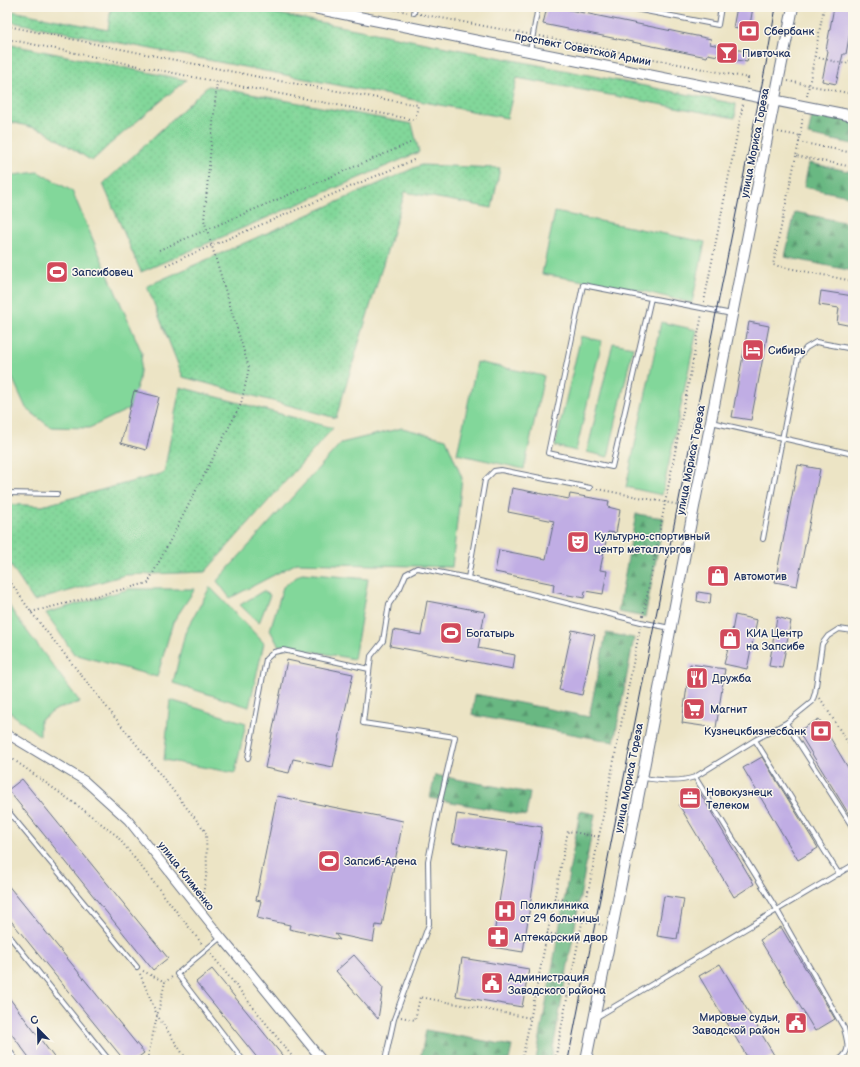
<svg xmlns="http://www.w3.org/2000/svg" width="860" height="1067" font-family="'Balsamiq Sans',sans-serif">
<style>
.grass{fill:#82d79a;stroke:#4e837c}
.forest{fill:url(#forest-firs);stroke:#427470}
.park{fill:url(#park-dots);stroke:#4e837c}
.building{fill:#c0ade4}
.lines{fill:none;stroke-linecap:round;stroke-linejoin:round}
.service-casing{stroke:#646e82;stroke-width:6}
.minor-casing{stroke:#646e82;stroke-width:10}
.tertiary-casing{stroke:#646e82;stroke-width:12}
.path{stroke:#646e82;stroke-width:2;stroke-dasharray:1 3;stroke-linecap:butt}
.service{stroke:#fff;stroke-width:4}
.minor{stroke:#fff;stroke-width:8}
.tertiary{stroke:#fff;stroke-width:10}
.tram{stroke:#1b2f5e;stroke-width:1}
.labels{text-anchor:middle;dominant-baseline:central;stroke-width:3;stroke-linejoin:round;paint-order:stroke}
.poi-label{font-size:11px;fill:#1b2f5e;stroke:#fbf7ec;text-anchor:start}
.street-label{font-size:11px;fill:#1b2f5e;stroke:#fbf7ec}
</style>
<defs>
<pattern id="forest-firs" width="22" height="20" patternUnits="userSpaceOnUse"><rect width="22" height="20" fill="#69b882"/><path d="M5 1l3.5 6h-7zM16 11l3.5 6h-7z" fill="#56966e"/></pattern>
<pattern id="park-dots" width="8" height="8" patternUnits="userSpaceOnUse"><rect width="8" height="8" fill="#82d79a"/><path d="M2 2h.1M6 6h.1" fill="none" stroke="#70b987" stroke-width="1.8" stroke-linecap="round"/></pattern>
</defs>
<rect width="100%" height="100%" fill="#fbf7ec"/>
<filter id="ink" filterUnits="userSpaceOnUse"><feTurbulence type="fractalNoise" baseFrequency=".025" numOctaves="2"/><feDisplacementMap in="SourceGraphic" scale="8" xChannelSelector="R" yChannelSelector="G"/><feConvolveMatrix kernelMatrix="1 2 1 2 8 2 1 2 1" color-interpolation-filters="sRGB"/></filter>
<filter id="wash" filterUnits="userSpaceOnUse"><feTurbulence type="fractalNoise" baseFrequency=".012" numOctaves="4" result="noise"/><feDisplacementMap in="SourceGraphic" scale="16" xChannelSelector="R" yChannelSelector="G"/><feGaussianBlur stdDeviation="0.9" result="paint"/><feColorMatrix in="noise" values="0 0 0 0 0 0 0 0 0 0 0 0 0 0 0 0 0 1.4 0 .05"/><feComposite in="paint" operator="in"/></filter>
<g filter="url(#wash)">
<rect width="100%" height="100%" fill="#ece4c5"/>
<path class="grass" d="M38,172L72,191L142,353L139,380L129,409L89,428L50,427L26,408L7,366V176Z
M555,212L705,242L692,303L638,290L542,274Z
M661,322L697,330L662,495L626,487Z
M581,336L602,341L576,451L555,446Z
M613,343L633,347L608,457L587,452Z
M477,362L544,376L524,469L457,454Z
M402,428L446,439L462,478L452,567L297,563L230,598L217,581L341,443Z
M302,573L368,579L354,659L278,645L270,630L283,587Z
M210,587L264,643L249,707L173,683L185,633Z
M129,589H195L173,622L157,677L74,654L46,613Z
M263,591L270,595L259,623L240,605Z
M7,602L15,615L80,702L57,709L40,720V736L7,710Z
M170,700L246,723L235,773L164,760Z"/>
<path class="forest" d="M813,111L853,119V144L808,135Z
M809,163L853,172V197L804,187Z
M795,212L853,224V271L785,257Z
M636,514L664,518L645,617L618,612Z
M606,633L634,638L614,742L472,715L475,694L589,717Z
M435,775L530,793L526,816L430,798Z
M580,811L595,814L551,1060H536Z
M426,1030L512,1046L509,1060H420Z"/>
<path class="park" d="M111,7H243L736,104L735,118L517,78L507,118L7,21V10L108,30Z
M7,44L186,80L110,144L92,161L43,130L7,121Z
M208,86L412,124L419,152L141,272L103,184Z
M421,165L500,168L492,208L405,192L336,418L183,377L147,286Z
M180,387L333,428L205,572L125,575L34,601L7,560V504L42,506L164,473Z"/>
<g id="blocks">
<path class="building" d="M547,7H555L711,39L710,44L749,52L747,62L708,54L707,57L543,24Z
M737,7H753L749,31L733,28Z
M834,7H853V16L846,54H843L836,84L822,81L828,51L826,50Z
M821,291L853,296L852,326L837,323L839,308L819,305Z
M749,322L769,326L751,420L732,417Z
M134,391L159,397L146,450L121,443Z
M798,465L820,469L797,586L775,582Z
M512,488L569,499L570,494L609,501L608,507L620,510L616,533L608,532L600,570L607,571L603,594L585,591L584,598L553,592L554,584L495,572L499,550L546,559L554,521L508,512Z
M698,592L711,594L710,604L697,601Z
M427,601L485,612L478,648L515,655L513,669L390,646L393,630L421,635Z
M735,615L757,620L747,669L724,664L728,649L726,644L725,639L728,634L732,631Z
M777,617L791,621L782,668L769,666Z
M572,630L595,635L582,695L559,690Z
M287,660L353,674L333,767L293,759L289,773L265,768Z
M690,664L725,669L716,728L682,723Z
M819,719L853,776V821L798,731Z
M762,757L818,848L798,860L743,768Z
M22,779L168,958L153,970L8,790Z
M700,793L754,884L734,897L679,805Z
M277,796L403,821L382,926L376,925L373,942L335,934L340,940L289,929L290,925L257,918L261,901L256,900Z
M457,814L542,827L523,952L492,947L507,852L452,843Z
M7,884L144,1053L135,1060H124L7,916Z
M664,896L684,899L677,939L657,936Z
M781,927L835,1019L815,1031L760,940Z
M354,955L383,988L378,1019L336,971Z
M462,958L529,969L522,1007L456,996Z
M720,964L774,1055L766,1060H749L699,976Z
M212,969L286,1060H259L196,982Z
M7,995L56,1060H31L7,1028Z"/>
</g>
</g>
<g filter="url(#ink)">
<use href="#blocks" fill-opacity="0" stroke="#646e82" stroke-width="1"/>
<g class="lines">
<g class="service-casing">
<path id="service" d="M625,7L718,25L721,7
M414,13L415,7
M530,51L538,7
M651,298L612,467L548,453L583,285L732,314
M711,422C758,433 806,443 853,454
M7,493L57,494
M763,539L792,387L798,358L806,348L816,342L853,349
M468,578L485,480L494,471L501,470L590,488
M786,723L853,828
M755,740L839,874
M248,758L266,659L274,652L283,650L369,669
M695,777L777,910L844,1028C847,1042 852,1051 839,1060
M642,778C662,780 677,783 695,777L755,740L786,723L812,702L815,693L822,644L828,636L839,629L853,631
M7,810L137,967
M7,933L109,1060
M221,937L177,974L243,1060
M595,1018L853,865
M7,1047L16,1060
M385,1060L394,1019L429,924L428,861L438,810L455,737L363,723L371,656L383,641L389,604L400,588L406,574L417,568L423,569L468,578L641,622L670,628"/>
</g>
<g class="minor-casing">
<path id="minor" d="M7,734L85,781L128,820L221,937L247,968L322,1060"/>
</g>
<g class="tertiary-casing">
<path id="tertiary" d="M309,7L853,116
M586,1060L642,778L690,527L793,7"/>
</g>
<path class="path" d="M383,7L407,12
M420,14L527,34
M7,26L274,80L418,105L415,120L198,78L7,39
M540,36L748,78L747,84
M815,57L846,64L853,58
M788,81L853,94
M807,96L824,7
M778,132L800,136L799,142L853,153
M800,136L803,116
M799,142L796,156L853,167
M796,156L773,265L853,281
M159,250L410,143
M166,265L416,159
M704,302L743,104
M597,489L685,506
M7,577L31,612L206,832L207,872L202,899
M31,612L148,583L241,404L249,368L204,220L217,82
M643,616L702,314
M820,698L853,751
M7,755L81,808L117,836L203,945
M554,898L586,904
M583,921L603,925
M547,933L579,939
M211,954L295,1060
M143,971L165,982L172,977
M140,974L157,1015L187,1060
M401,1017L415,1020L420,997L531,1018
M147,1060L165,982
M522,1060L568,831L599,837
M555,1060L640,628"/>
<use href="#service" class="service"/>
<use href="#minor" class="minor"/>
<use href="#tertiary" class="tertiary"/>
<path class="tram" d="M568,1060C634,728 699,396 766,64L776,7"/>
</g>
</g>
<defs>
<g id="bank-square" transform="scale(1.15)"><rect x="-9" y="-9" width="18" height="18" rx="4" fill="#d1495b" stroke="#fbf7ec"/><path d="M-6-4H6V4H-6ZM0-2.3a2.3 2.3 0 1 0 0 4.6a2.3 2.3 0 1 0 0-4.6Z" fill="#fff"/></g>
<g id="bar-square" transform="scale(1.15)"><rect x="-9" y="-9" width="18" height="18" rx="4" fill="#d1495b" stroke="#fbf7ec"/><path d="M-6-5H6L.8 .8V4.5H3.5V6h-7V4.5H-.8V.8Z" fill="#fff"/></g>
<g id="stadium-square" transform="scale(1.15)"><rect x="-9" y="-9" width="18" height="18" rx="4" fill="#d1495b" stroke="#fbf7ec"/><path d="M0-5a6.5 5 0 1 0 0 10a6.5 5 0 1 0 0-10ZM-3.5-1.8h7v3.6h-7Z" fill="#fff"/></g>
<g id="hotel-square" transform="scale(1.15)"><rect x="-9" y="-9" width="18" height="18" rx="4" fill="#d1495b" stroke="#fbf7ec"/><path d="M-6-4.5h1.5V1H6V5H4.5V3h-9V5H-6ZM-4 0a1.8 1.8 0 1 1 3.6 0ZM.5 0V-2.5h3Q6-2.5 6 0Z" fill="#fff"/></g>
<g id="theatre-square" transform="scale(1.15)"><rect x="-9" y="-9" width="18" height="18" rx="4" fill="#d1495b" stroke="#fbf7ec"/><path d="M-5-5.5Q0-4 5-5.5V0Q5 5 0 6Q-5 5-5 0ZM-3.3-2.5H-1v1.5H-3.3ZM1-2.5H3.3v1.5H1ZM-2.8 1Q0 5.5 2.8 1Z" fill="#fff"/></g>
<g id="shop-square" transform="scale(1.15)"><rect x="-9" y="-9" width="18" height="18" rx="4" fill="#d1495b" stroke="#fbf7ec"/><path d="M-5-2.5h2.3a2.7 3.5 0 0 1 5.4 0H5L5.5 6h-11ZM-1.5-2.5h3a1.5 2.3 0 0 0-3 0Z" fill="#fff"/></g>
<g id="restaurant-square" transform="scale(1.15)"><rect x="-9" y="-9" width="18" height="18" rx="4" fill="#d1495b" stroke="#fbf7ec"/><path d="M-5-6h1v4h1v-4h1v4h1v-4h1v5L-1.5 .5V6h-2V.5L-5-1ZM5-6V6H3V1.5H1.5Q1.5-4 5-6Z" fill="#fff"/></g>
<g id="supermarket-square" transform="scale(1.15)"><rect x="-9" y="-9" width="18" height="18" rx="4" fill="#d1495b" stroke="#fbf7ec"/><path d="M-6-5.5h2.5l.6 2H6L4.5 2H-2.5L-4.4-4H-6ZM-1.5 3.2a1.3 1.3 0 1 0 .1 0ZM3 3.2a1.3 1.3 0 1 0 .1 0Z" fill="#fff"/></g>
<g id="office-square" transform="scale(1.15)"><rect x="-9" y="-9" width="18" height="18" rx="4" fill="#d1495b" stroke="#fbf7ec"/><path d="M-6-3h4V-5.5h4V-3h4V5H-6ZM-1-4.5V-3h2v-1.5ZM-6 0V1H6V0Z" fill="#fff"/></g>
<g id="hospital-square" transform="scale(1.15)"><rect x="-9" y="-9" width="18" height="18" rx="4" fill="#d1495b" stroke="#fbf7ec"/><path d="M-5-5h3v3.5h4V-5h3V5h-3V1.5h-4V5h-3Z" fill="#fff"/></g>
<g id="pharmacy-square" transform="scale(1.15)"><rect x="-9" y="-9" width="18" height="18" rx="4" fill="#d1495b" stroke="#fbf7ec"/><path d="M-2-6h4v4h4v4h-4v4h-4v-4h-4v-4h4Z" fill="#fff"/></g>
<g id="civic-square" transform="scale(1.15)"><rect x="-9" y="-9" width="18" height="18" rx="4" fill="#d1495b" stroke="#fbf7ec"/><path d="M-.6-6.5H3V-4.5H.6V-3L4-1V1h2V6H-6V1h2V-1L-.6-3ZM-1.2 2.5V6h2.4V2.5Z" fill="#fff"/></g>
</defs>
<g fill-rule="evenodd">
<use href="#bank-square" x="749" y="31"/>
<use href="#bar-square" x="727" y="53"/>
<use href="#stadium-square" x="57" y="272"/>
<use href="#hotel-square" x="753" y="350"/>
<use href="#theatre-square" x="578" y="542"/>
<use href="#shop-square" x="718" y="576"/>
<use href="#stadium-square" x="451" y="633"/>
<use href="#shop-square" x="730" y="639"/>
<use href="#restaurant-square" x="697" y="678"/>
<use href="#supermarket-square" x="694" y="709"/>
<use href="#bank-square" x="821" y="731"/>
<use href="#office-square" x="690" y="798"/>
<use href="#stadium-square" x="329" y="861"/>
<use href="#hospital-square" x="505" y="911"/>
<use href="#pharmacy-square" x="498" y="937"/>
<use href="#civic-square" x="492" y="983"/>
<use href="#civic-square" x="796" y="1023"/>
</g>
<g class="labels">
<g class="poi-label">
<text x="764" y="31">Сбербанк</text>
<text x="742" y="53">Пивточка</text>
<text x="72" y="272">Запсибовец</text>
<text x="768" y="350">Сибирь</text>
<text x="594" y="536">Культурно-спортивный<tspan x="594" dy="13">центр металлургов</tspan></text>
<text x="734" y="576">Автомотив</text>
<text x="466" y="633">Богатырь</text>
<text x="746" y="633">КИА Центр<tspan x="746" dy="13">на Запсибе</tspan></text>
<text x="712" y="678">Дружба</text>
<text x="710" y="709">Магнит</text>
<text x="806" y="731" text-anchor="end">Кузнецкбизнесбанк</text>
<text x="706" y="792">Новокузнецк<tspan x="706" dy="13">Телеком</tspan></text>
<text x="344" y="861">Запсиб-Арена</text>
<text x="520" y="905">Поликлиника<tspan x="520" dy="13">от 29 больницы</tspan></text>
<text x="514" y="937">Аптекарский двор</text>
<text x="508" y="977">Администрация<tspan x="508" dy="13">Заводского района</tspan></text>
<text x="780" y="1017" text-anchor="end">Мировые судьи,<tspan x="780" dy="13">Заводской район</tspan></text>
</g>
<g class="street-label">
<text transform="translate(583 49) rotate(11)">проспект Советской Армии</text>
<text transform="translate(755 143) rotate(-79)">улица Мориса Тореза</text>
<text transform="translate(691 460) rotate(-79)">улица Мориса Тореза</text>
<text transform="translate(629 778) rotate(-79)">улица Мориса Тореза</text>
<text transform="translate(186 876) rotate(52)">улица Клименко</text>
</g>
</g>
<rect width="860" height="1067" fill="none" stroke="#fbf7ec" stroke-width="24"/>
<g transform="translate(38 1029) rotate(337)" stroke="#fbf7ec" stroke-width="3" paint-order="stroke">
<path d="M0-3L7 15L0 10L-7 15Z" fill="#1b2f5e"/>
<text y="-6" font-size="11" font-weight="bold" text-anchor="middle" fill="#1b2f5e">С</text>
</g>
</svg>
